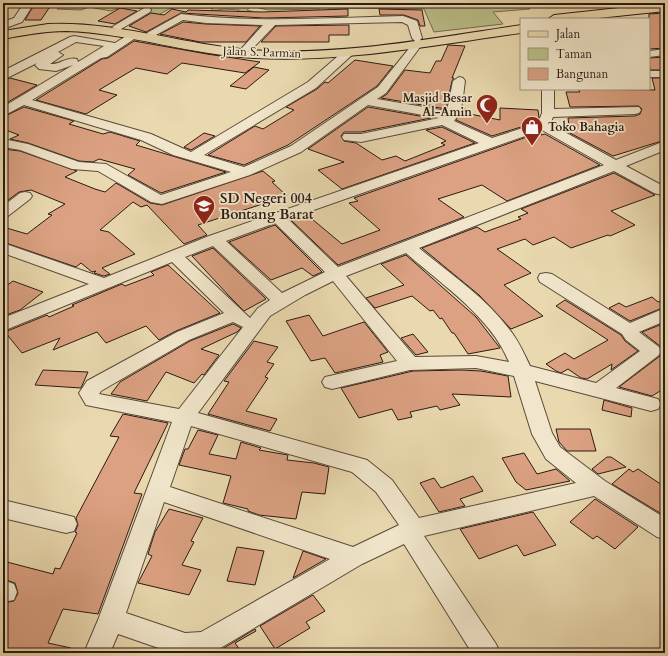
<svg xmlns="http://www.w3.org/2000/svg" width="668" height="656" font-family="Cardo,serif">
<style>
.green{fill:#babe88;stroke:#726c4e}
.building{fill:#dba182;stroke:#2a1a13}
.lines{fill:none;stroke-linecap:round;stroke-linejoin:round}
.minor-casing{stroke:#5a4a3a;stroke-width:2}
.major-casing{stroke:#2a1a13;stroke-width:2}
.minor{fill:#f1e6cb;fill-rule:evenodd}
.major{fill:#ead9af;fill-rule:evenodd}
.labels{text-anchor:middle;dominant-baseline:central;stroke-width:3.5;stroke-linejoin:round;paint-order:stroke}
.far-street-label{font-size:12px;fill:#2a1a13;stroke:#f1e6cb}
.far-poi-label{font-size:12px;font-weight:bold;fill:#2a1a13;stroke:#f1e6cb;text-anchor:end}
.poi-label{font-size:14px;font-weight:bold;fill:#2a1a13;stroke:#f1e6cb;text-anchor:start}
</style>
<rect width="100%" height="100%" fill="#ead9af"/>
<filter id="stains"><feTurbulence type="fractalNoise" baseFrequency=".005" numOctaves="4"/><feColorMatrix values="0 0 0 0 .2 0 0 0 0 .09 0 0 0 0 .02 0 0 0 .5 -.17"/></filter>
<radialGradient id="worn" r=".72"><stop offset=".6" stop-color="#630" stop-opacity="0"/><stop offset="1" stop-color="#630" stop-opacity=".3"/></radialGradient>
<path class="green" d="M63,3H567L527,6L530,9L493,12L503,24L434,32L424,9L329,8L328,12H320L319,9L268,10L251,6L247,10L254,12H238L239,10L224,9L212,11V8H174L169,9L155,17L139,15L146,9C136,8 120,6 111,11L89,7L81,10L57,9Z"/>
<path class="building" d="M34,5H51L41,20H25Z
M120,8L137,11L115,24L98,21Z
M172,9L186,12L188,10L262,12L348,9V16L264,18L181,13L146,32L129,26L151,13L164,15Z
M379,9L422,10L425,26H420L418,20L404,15H380Z
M665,13V48L649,49V14Z
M183,22L206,24L260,26L246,42H200L160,34Z
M349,25V35H329V42H261L276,26Z
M134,41L207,54L260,62L245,73L182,63L167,74L136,68L99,90L117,95L86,114L36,100L102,59L108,58Z
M448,45L465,46L452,78H454L452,81L446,109L381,98L387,94L405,70L430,73L436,61H441Z
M665,57V70H650L649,58Z
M355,60L393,66L377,86L288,145L244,165L208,155L255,126L263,129L294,110L286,107L317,89L325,82L328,83Z
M254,67L269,70L246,89L230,86Z
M10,78L37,85L3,105V81Z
M652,78H665V140L613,156L570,133L568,118L635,116L640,114L642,109L639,106L570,107L566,92H580L578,89L655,90Z
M24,107L74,121L69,124L103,134L110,132L140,141L136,145L226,172L161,193L128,175L135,169L99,159L93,162L79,161L28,143L10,139L19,135L3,129V117Z
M368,107L431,118L361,132H344L341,136L344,141L356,143L382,160L396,156L405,161L445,145L441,143L446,141L426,130L442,127L475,143L342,189L318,170L344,162L308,149Z
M462,108L470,110V114L500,120V108L538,110L539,117L537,122L492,136L456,120Z
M541,132V135L545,134L600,165L507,201L482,185L438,199L464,217L338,265L291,220L306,214L342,244L380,230L349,203L358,201L354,198Z
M204,133L215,136L191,150L184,147Z
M3,149L20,151L77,171L65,177L95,189L105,192L116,183L150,203L162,205L263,171L275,181L272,182L287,196L198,225L207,235L184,244L147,205L141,207L133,202L100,230L109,232L135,254L102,268L110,274L104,276L94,273L96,271L92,272L81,263L76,267L3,242V227L27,234L52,215L48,214L65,204L31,190L19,192L3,204Z
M614,173L655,195L611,211L635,225L610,236L608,235L571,248L554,237L533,245L525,239L497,249L531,273L504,285L543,316L511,329L479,295L422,248L477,227L485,232L521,219L518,217L528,213L521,209Z
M275,225L322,272L313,276L302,268L271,280L229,242Z
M213,248L266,299L244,311L231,298L192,256Z
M406,255L476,317L500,348L468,354L454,333H452L442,318L440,319L433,310L430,311L412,296L375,308L366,298L404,285L381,264Z
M168,265L220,313L176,331L159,340L146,326L106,343L97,332L53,350L60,338L22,353L5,332L47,315L49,317L74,306L72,305L122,284L125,286L154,275L151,272Z
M13,281L43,292L20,310L3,316V288Z
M652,297L658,302L665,299V307L630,321L609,308L619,303L626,307Z
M565,300L621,335L625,341L638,351L611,370L612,364L587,379L581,378L568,369L561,373L556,371L546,364L565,353L574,359L608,340L556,306Z
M309,315L323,336L364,322L388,352L380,355L383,362L335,373L325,358L311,361L286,321Z
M665,323V388L652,396L619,387L660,356L662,352L660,346L642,332Z
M233,324L241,328L237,332L201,349L219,355L204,375L202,374L194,383L166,372L147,401L111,394L120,382L190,341Z
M413,334L428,352L416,355L401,338Z
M254,341L278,347L267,362L274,364L265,377L268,378L246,411L277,419L270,431L208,414L229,382L224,381Z
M43,370L88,372L81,388L35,385Z
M461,370L481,371L508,376L511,397L452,394L460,405L440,410L437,406L410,412L412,417L398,420L392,409L359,418L341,388L413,371Z
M604,400L632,408L631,417L602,410Z
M123,414L168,423L134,493L142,494L98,614L63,609L48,643L71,648L70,653H3V603L14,601L18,593L15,583L3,579V561L53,574L55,568L60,569L77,533L75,532L78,525L76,518L119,437L110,436Z
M556,429H590L596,451H567L559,442Z
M198,430L218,435L209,454L236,459L241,442L261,448L259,450L288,455L287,460L314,463L329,467L325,494L302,492L296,519L259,515L248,511V509L223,503L231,476L179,465L185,449H188Z
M524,453L537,474L556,469L570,481L526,490L516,482L502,458Z
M607,457H611L626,467L598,474L592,469Z
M629,469L633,472L638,469L665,487V516L612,484Z
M473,476L483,491L460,499L465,506L439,512L420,483L434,478L441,488Z
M595,499L638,527L615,549L597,536L593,539L570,522Z
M169,509L203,518L191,541L194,542L182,565L201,570L189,595L138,583L152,556L148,554L155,532Z
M533,512L556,545L524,556L517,545L479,559L460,529Z
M237,547L264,551L255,585L227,581Z
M303,551L326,559L293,578Z
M313,595L325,611L306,622L310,628L275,649L260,626Z
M255,629L256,631L235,643L242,653H221L219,651Z"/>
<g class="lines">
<g class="minor-casing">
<path id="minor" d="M26,5L31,8L22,22L3,29V22L14,18L22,6Z
M146,7L150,8L151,10L150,12L121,29L117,30L112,27Z
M181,14C254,23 329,18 403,16L417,21L422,38L420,40L423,43L386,93L377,99L447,111L453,81L459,77L463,78L465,81C463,94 463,112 454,121L492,138L538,123L542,113V89H554V109L639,107L641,110L639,113L635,114L553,117L550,124L616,160L665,141V150L626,166L665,187V196L654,193L614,171L419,248C449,273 485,297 509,329C518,340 524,353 530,366L596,383L640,351L626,340L622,334L540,282L538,278L540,274L546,273L552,274L630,323L665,308V321L639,332L659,347L661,351L659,355L616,388L658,399L661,404L658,409L651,411L535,381L552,433L560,447L605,481L665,518V539L657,537L594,496L424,536L496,644L500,653H472L404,544L362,564L212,653H173L118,634L110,653H84L98,620L172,422L86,405L79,393L87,381L177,332L224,313L172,262L3,331V318L89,284L3,253V243L104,278L209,236L479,143L442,125L361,142L344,140L342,137L344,134H361L439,118L368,105L301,152L250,175L162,204L151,202L98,171L72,169L20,150L3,147V139L28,144L79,162L106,164L161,195L231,172L173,155L141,140L24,105L3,116V107L73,65L56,71L39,69L35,65L37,63L3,80V71L70,37L74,36L115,43L128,35H136L137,37L107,57L101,58L32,100L151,134L191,152L308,82L345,50H353L355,52L353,54L316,88L204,155L244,167L291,146L378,87L415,41L412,38L408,25L402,22L275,25L251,50L247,51L242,48L263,25L206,23L183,20L156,35H148L147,33ZM76,42L104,46L78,62L77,59C67,56 60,65 50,64L63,55L58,52ZM542,130L604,165L338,267L288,219ZM275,223L325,272L282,293L226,241ZM213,246L270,300L258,308L250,318L185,257ZM406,253C442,285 490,316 509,362L476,356L415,357L346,276ZM333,281L397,361L325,377L322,382L325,387L332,389L410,370L476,368L514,376L532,434L546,459L576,483L419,518L392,480L367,460L198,413L270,316L305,295ZM233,322L243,327L179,409L99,394L101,391L189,340ZM191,426L352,472L376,492L399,525L353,547L170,487ZM164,502L330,559L201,632L185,633L126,613Z
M665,49V55L649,57V51Z
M649,71H665V77H649Z
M25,192L30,193L32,196L30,199L8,216L3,218V206L20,193Z
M3,500L66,515L74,517L77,524L74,531L66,533L3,518Z
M3,580L14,584L17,592L14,600L3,602Z"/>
</g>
<g class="major-casing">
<path id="major" d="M665,3V11L589,19H548L554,15Z
M48,24C117,21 184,45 252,50C342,56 433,38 521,25V33C433,45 343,63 254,58C191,55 129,33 66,31C45,31 24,35 3,39V31Z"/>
</g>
<use href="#minor" class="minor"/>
<use href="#major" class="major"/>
</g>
<defs>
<g id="mosque-pin" transform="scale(1.15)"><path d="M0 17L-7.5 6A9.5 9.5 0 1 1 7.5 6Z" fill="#8f2418" stroke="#f1e6cb"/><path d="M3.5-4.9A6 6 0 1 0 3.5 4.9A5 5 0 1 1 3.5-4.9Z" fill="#fff"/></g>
<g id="shop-pin" transform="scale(1.15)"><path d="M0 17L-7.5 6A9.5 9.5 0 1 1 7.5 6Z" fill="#8f2418" stroke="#f1e6cb"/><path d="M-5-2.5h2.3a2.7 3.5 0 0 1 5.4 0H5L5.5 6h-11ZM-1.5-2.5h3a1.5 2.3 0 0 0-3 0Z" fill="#fff"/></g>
<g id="school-pin" transform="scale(1.15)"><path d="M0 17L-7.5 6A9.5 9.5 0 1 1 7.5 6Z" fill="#8f2418" stroke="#f1e6cb"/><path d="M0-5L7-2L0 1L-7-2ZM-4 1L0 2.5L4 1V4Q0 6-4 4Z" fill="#fff"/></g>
</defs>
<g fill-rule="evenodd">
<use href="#mosque-pin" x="487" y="105"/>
<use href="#shop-pin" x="532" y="127"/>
<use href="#school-pin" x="204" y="206"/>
</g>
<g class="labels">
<g class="far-street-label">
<text transform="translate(262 52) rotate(2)">Jalan S. Parman</text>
</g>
<g class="far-poi-label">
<text x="472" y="98">Masjid Besar<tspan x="472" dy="14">Al-Amin</tspan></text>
<text x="548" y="127" text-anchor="start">Toko Bahagia</text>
</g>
<g class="poi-label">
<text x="220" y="198">SD Negeri 004<tspan x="220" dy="16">Bontang Barat</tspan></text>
</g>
</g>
<rect width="668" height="656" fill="none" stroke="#ead9af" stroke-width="16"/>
<rect x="4" y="4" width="660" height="648" fill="none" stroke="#2a1a13" stroke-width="2"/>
<rect x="8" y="8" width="652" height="640" fill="none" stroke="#2a1a13"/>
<rect x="520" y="18" width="130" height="72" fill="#f1e6cb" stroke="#a19481"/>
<rect x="528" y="31" width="20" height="6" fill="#ead9af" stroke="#a19481"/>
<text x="556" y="38" font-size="12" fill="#2a1a13">Jalan</text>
<rect x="528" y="48" width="20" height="12" fill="#babe88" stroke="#a19481"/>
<text x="556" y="58" font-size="12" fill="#2a1a13">Taman</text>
<rect x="528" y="68" width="20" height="12" fill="#dba182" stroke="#a19481"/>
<text x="556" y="78" font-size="12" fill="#2a1a13">Bangunan</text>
<rect width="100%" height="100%" filter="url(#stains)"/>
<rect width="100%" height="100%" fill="url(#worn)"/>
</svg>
